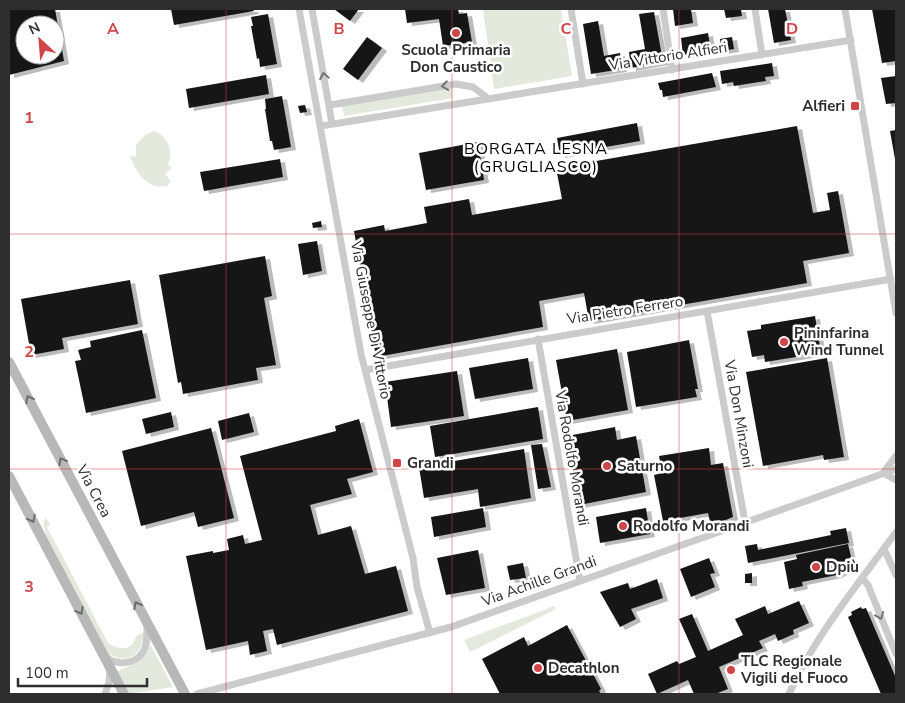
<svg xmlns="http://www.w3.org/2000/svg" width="905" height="703" font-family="'Nunito Sans',sans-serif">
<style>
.green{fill:#e3e9dd}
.building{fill:#151515;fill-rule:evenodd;filter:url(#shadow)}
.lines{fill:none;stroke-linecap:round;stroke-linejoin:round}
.street{stroke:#cbcbcb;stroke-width:7}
.secondary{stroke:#b8b8b8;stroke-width:10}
.oneway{stroke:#757575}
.oneway2{stroke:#6c6c6c}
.grid{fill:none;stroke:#cf4548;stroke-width:1;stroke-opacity:0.55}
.poi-dot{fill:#cf4548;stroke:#fff;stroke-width:2}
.labels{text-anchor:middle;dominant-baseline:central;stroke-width:5;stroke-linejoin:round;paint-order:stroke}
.poi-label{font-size:15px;font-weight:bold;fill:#2e2e2e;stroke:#fff;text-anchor:start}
.street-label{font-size:15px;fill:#2e2e2e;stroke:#fff}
.neighbourhood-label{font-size:16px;letter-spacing:1px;fill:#000;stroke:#fff}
.grid-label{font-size:16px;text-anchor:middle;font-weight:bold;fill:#cf4548;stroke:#fff;stroke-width:5;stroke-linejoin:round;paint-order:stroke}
</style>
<defs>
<filter id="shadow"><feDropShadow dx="5" dy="3" stdDeviation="0" flood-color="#0004"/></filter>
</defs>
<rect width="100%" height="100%" fill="#fff"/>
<path class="green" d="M483,9H561L572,76L494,89Z
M452,88L453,98L344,116L342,106Z
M154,131C168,136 174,151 168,165L172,167L165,174L171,181L167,186C148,190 136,173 130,156L136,157V145L145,135Z
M45,517L50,525L47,527L108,643C119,650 132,652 136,636L144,632C142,658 126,665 105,652L62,570C60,551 39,536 45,517Z
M554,606L556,609L470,652L464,640Z
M150,644L173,687L128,694L116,672C130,665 147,661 150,644Z"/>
<path class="building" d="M9,9H55L64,61L9,75ZM25,25H55V55H25Z
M171,9H253L254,11L174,25Z
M334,9H359L350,21Z
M405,9H458L459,14L467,13L472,42L443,46L439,19L407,23Z
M673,9H691L693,23L675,26Z
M724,9H741L742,16L726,18Z
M768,9H785L791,40L774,43Z
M872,9H896V61L882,63Z
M654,12L663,62L631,68L629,52L645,49L639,14Z
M268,14L277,64L260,67L259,58L257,59L251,26H253L251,17Z
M598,21L604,56L620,53L622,69L591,74L583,24Z
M708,33L711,51L683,55L681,38Z
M367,37L382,48L358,80L343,69Z
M732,37L734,49L722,51L720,39Z
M772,63L774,76L765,77L766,81L734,86L733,82L722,84L720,71Z
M712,73L716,87L663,97L662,90H660L658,83Z
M266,75L269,94L189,108L186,89Z
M896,76V103L886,104L881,78Z
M282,96L291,147L274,150L272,141H270L265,109H266L265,99Z
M305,105L307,112L300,113L298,106Z
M637,123L640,141L560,155L557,138Z
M797,126L813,213L830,210L827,193L838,191L849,253L803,261L807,283L589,321L584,293L539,301L543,327L376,357L354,231L384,225L385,231L427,223L424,207L469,199L472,215L562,199L556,168Z
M896,130V159H895L890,131Z
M478,142L484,180L426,190L419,153Z
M280,159L283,177L204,191L200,172Z
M321,221L322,227L313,228L312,223Z
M317,241L322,271L303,275L298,244Z
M265,256L272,296L264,298L276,365L256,368L258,380L183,394L181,382L178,383L159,275Z
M130,280L138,324L62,338L64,349L31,355L21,299Z
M815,316L821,353L765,362L764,355L752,357L747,331L761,329V325Z
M142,330L156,398L86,413L75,361L81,360L78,350L91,347L90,341Z
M689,340L698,389H695L697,397L636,407L627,352Z
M617,349L628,410L567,421L556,360Z
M528,358L533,389L475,399L469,368Z
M827,358L844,457L824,460L823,455L763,466L746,372Z
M457,371L464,416L391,427L385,382Z
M538,407L543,439L435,457L430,426Z
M171,412L174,427L146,434L142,419Z
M249,413L254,432L222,440L218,421Z
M359,419L373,472L347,479L352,494L310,505L318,535L351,526L365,574L396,566L408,611L277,645L273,629L263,631L267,651L250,655L248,641L206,650L186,556L213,551V553L229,550L227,539L243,535L245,544L262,540L240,456L336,431L335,426Z
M615,427L617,440L636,436L646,492L579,505L567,436Z
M211,428L234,518L198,527L194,512L141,526L122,451Z
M542,444L551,487L538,489L531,445Z
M709,448L711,465L723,463L733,517L711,526L708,513L663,521L654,475L662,473L659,456Z
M524,449L531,498L480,507L478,489L424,498L419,467Z
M483,508L486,527L434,537L431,517Z
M646,508L650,534L600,543L596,517Z
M846,528L849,543L748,563L745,546L757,544L758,550L831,535L830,531Z
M848,544L852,561L842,572L837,575L802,582L803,586L789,589L784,562L797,559L796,555Z
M478,550L485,588L446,595L437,558Z
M709,558L715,573L710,574L715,587L691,597L680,569Z
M523,563L526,578L510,580L507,566Z
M752,573V583H745V574Z
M657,579L663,598L631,609L636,619L620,627L600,592L628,583L630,589Z
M799,601L809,623L793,630L794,634L778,641L775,634L759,641L763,648L719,667L728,689L715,694H694L688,680L657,694L648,674L677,661L679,664L696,657L679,619L692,614L708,651L743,635L735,619L765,606L768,614Z
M861,607L862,609L866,608L896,678V694H881L848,617L852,615L851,612Z
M567,625L601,689L599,691L601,694H500L482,659L524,637L528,646Z"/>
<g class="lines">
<path class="street" d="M299,9L361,354L413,558L417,587L430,633
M312,9L332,124
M571,9L583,84
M663,9L672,70
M755,9L762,55
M845,9L896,313
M330,105L456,84L473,87L489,99
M321,126L851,40
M707,311L745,522
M538,339L580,581
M365,370L891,279
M896,456L883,473L896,480
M884,549L896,575
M863,579L868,585L896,654
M105,656C115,666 135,665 143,652C148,644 147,634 147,625
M105,694L109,682L110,669
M197,694L451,627L896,469
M789,694C813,638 860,582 896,532"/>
<path class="secondary" d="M9,362L185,694
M9,476L124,694"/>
</g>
<defs><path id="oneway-chevron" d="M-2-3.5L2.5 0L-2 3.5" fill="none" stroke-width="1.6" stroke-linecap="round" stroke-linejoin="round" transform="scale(1.25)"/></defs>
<g class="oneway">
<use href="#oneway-chevron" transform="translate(324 76) rotate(-100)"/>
<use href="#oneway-chevron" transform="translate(445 86) rotate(171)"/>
<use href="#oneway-chevron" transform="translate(880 616) rotate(68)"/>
</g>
<g class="oneway2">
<use href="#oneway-chevron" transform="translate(29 399) rotate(-118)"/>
<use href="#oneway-chevron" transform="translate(62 461) rotate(-118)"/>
<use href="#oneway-chevron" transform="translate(32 519) rotate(62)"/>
<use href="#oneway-chevron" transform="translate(137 605) rotate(-118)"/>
<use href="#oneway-chevron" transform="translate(80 611) rotate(62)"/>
</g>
<path class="grid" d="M226,9V694M452,9V694M679,9V694M9,234H896M9,469H896"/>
<g class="poi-dot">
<circle cx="456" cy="33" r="5"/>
<rect x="850" y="101" width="10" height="10" rx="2.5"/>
<circle cx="784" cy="342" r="5"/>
<rect x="392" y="458" width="10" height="10" rx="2.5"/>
<circle cx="607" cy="466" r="5"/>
<circle cx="623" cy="526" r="5"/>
<circle cx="816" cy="567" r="5"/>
<circle cx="538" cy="668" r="5"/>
<circle cx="731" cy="670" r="5"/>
</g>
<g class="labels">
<g class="poi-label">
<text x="456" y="50" text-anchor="middle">Scuola Primaria<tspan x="456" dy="17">Don Caustico</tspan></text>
<text x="845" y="106" text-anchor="end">Alfieri</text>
<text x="794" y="333">Pininfarina<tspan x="794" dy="17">Wind Tunnel</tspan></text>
<text x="407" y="463">Grandi</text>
<text x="617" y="466">Saturno</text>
<text x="633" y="526">Rodolfo Morandi</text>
<text x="826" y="567">Dpiù</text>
<text x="741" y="661">TLC Regionale<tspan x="741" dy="17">Vigili del Fuoco</tspan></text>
<text x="548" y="668">Decathlon</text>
</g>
<g class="street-label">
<text transform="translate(668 56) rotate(-9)">Via Vittorio Alfieri</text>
<text transform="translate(625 310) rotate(-9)">Via Pietro Ferrero</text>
<text transform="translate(371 320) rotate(79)">Via Giuseppe Di Vittorio</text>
<text transform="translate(739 414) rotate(80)">Via Don Minzoni</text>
<text transform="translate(572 458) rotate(80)">Via Rodolfo Morandi</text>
<text transform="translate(94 491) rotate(62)">Via Crea</text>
<text transform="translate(539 581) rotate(-20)">Via Achille Grandi</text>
</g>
<g class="neighbourhood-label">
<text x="536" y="149">BORGATA LESNA<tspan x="536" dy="18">(GRUGLIASCO)</tspan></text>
</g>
</g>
<g class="grid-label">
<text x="113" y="34">A</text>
<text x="339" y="34">B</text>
<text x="566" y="34">C</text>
<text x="792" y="34">D</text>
<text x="29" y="123">1</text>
<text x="29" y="357">2</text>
<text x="29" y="592">3</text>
</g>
<rect width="905" height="703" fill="none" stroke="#2e2e2e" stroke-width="20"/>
<g transform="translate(40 40) rotate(334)"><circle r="24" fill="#ffffff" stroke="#ababab"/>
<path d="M0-4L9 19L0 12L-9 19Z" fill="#cf4548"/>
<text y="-8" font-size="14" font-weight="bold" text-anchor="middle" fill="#2e2e2e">N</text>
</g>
<path d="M18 678v8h129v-8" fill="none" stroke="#2e2e2e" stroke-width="2.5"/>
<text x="25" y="678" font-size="15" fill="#2e2e2e" stroke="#ffffff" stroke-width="4" paint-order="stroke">100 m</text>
</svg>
